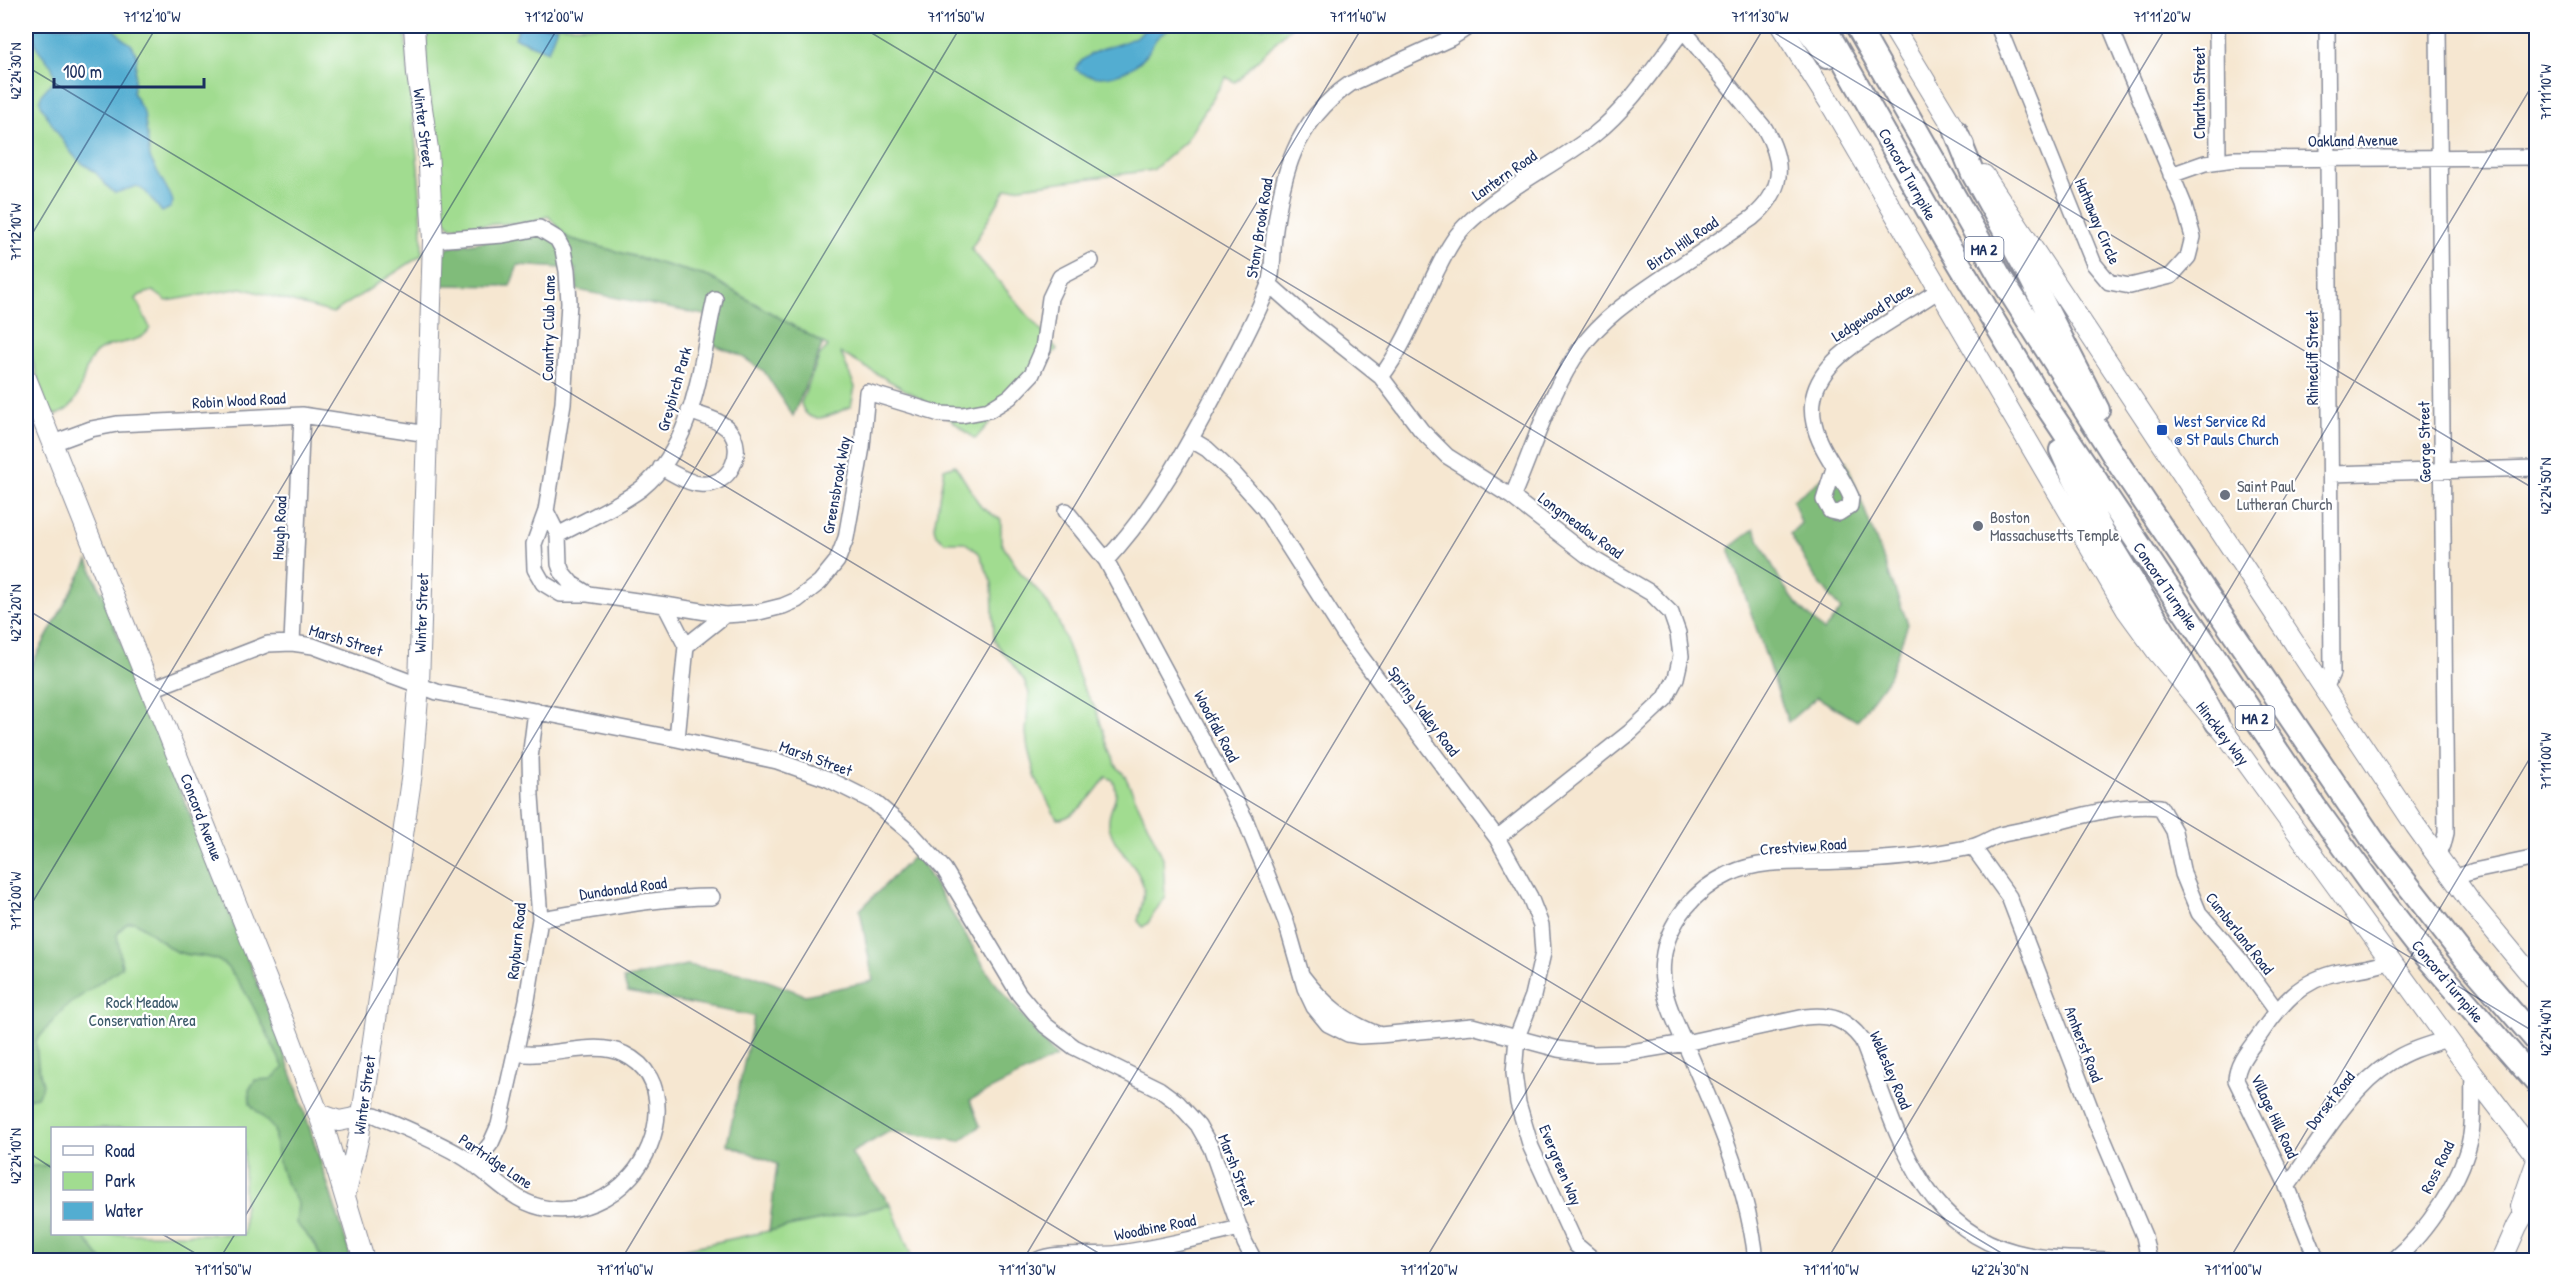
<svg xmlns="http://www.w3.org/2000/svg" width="2562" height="1286" font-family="'Patrick Hand',sans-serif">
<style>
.green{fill:#a1dc90;stroke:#5e8677;stroke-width:1.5;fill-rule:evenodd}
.forest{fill:#80bc7a;stroke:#4e766c;stroke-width:1.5}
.water{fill:#53add1;stroke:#376e98;stroke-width:1.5}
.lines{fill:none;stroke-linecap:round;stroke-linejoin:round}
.minor-casing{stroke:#888b98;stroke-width:18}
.major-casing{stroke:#888b98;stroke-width:22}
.highway-casing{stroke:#888b98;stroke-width:26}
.minor{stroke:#fff;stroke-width:15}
.major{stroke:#fff;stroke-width:20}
.highway{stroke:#fff;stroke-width:22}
.ticks{fill:none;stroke:#1b2f5e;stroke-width:1.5;stroke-opacity:0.45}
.transit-dot{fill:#1a4fb4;stroke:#fff;stroke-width:2}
.worship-dot{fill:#6b7280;stroke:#fff;stroke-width:2}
.labels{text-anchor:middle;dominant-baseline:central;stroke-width:4.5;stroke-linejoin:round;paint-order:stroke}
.shield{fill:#fff;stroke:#5f6d8e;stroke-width:1.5}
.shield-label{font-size:15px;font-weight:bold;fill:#1b2f5e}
.street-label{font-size:16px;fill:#1b2f5e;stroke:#fff}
.transit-label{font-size:16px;fill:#164399;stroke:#fff;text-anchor:start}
.worship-label{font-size:16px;fill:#5b616d;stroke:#fff;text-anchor:start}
.park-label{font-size:16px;fill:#3c5a6a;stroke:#fff}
.neatline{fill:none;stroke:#1b2f5e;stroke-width:2}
.ticks-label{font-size:15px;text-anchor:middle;fill:#1b2f5e}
</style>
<rect width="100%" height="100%" fill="#fff"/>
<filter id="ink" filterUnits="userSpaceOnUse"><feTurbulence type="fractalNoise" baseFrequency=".0167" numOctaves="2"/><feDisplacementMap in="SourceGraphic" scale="12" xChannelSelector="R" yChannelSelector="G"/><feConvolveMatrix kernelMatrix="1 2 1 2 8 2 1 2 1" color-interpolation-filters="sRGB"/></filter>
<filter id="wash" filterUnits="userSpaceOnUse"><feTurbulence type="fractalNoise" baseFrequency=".008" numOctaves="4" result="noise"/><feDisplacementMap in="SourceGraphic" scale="24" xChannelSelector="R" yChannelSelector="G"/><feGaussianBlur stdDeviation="1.35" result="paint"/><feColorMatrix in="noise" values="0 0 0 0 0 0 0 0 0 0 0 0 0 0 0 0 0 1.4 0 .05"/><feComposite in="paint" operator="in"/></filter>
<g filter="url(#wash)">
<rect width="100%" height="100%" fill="#f6e7d1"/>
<path class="green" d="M26,26H405C409,102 423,178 422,255L333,313L242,288L167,301L153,291L140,295L136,299L150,328C140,347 110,339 95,354C78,372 86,407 55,415L47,407L26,340Z
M426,26H1292L1235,82L1226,77L1185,142L1153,170L1006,189L971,249L1057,349L975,439L935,407L841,353L855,387L851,406C834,414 808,430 801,403L820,355L828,346L709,277L568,238L548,216L533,222L451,227L443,219L442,212L426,65Z
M955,465L981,507L1001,520V543L1020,572L1042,595L1057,618L1083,687L1096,710L1115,764L1125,776L1163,858L1165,896L1148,923L1143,927L1138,921C1140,910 1146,896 1143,885C1137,863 1112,847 1109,825C1107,807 1122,800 1113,780L1106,777C1096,791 1075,820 1057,819L1036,779L1028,749L1026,733L1029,693L1024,680L994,640L992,583L979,553L964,542H945L936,535L934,527L944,469Z
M88,561L101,591L117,592L114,624L270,1015L298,1092L352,1260H26V675ZM52,1128H244V1234H52Z
M891,1205L913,1260H632Z"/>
<path class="forest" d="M559,229L568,238L709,277L823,343L793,416L764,371L738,354L714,345L719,318L577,290L576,269L518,265L510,286L438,285V257L450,247Z
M1846,461L1908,624L1889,677L1857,721L1817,697L1788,722L1729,548L1754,529L1782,584L1797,604L1824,631L1841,610L1812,573L1790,534L1801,523L1793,500Z
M88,561L270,1015L298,1092L352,1260H321L316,1246L296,1223L298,1204L284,1179L277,1156L274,1129L250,1104L249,1090L255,1080L271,1079L284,1068C268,1039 249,990 227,967C213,952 193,959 175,951C165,946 139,922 134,922C126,921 121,929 117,935L122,967L64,1008L36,1041L38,1064L43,1085L37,1097L26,1099V675Z
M916,854L992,979L1056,1057L970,1100L980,1126L960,1141L890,1131L851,1153L891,1205L769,1231L777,1164L727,1144L754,1016L628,992L623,979L687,965L752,975L805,995L873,981L860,910Z
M26,1162L32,1166L52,1165V1234H82L102,1260H26Z"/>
<path class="water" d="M31,26H112L123,39L131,44L137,56L133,93L144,113L150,158L171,196L173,202L170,208L162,212L146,192L137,186L115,193C107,188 102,179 96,173C90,167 83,165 77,159C70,153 41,109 40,101C40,92 50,86 55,79L52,67L37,48Z
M519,26L557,27L548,51L515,38Z
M1148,26H1172C1168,30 1162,33 1157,38C1153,42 1151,49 1147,54C1130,75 1098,85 1075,69C1092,41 1129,51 1148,26Z"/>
</g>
<g filter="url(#ink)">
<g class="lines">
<g class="minor-casing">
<path id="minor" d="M1998,26L2094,264L2109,282L2130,286L2171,276L2188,257L2193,237L2184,205L2110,26
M2217,26L2218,160
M2171,175L2205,163L2234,159L2536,157
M433,240L503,235L539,228L557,239L563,250L567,271L569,302L563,403L546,511L534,544L535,569L543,583L561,594H588L665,605L686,646L677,739
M1269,284L1313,323L1381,377L1421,430L1447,456L1512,497L1588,556L1651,593L1671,613L1678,633L1681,656L1676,678L1665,699L1630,732L1497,838
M1381,377C1405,345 1419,307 1436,272C1444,256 1452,239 1465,226C1502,189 1554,166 1595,134C1631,105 1655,66 1683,30
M1192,440L1207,449L1234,474L1264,508L1346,637L1497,838L1530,897L1541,925L1543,953L1533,996L1517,1037L1514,1073L1518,1103L1531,1147L1576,1245L1594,1260
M53,443L91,429L117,424L302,415L428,434
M661,467C673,473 687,483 700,484C729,488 748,451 728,429C718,419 702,416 689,411
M1834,468L1824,500L1830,511L1839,513L1850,506L1851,497C1840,471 1820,451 1814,423C1803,374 1850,347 1884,325C1903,313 1921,302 1939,290
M2331,474L2536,468
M1512,497C1534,447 1549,392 1581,348C1604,316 1636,296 1668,274C1696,256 1724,237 1752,218C1784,191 1785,164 1765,129L1680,26
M546,511L558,535L559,564L562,572L572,584L588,594
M1066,511L1106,560L1245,819L1286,922L1305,988L1314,1007L1328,1024L1348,1034L1360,1036L1380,1035C1346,1023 1323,1004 1302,976
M558,535C585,520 617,507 642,488C696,444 700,362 715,299
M1106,560C1154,509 1187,447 1220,385C1237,352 1255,321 1268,287C1274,272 1272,253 1274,237C1282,173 1295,122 1350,84L1451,38L1470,26
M665,605L725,615L755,613L783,606L797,600L820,582L837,561L846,538L862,447L867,392L940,414L962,415L989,410L1010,397L1032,374L1043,349L1050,298L1060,277L1091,261
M292,643L302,415
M686,646L725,615
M152,689L268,644L292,643L313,646L437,692L677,739L777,761L828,779L874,802L912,834L944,869L1019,994L1045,1025L1074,1047L1159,1089L1178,1103L1198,1125L1211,1148L1245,1243L1254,1260
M2325,689L2332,673L2327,26
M1973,847L2009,897L2091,1110L2144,1236L2149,1260
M2436,855L2443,845L2446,833L2438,26
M2453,878L2474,871L2536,858
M540,919C597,910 654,897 712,897
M1380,1035L1472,1026L1558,1049L1592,1054L1625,1053L1685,1043L1805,1017C1831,1014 1846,1019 1862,1040C1895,1124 1916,1226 2015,1252C2044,1260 2077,1259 2107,1260
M375,1115C405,1128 437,1141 465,1158C494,1176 514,1205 550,1209C580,1213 611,1199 631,1176C661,1143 673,1077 624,1054C594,1039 551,1059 516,1053
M474,1165L491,1143L499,1125L527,1000L540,919L531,796L530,758L536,711
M2287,1187C2317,1146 2348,1089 2391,1062C2408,1050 2428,1045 2447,1039
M1038,1260C1055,1251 1099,1257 1121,1253C1161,1247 1201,1237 1240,1228
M1756,1260C1751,1212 1736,1166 1718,1121C1708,1096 1697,1071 1686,1046C1674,1018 1659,992 1663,960C1667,922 1696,889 1729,874C1763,858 1804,863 1841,861C1884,860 1929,856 1971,847C1982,845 1990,838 2000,835C2015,831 2030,829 2045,825C2082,816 2121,803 2160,807L2174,831L2183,874L2199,913L2239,959L2276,1010
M2317,1260L2285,1181L2236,1080C2237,1063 2249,1050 2259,1036C2280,1005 2301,979 2340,972C2358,969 2374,968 2390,961
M2394,1260C2426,1233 2464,1177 2471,1135C2474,1115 2472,1094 2473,1074"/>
</g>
<g class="major-casing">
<path id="major" d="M1781,26L1830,103L2126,609L2158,653L2228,737L2473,1074L2536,1156
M1892,26L1964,145
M1984,175L2415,825L2469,900L2536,981
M26,378L288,1033L326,1134L364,1260
M319,1114L339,1121L354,1118
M345,1196L359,1136L412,773L419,685L433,240L428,149L417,74L414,26
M2521,1206L2536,1163
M2502,1260L2517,1226L2536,1193"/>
</g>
<g class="highway-casing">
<path id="highway" d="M1805,26L1828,56
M1824,26L1945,240L2033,386L2315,807L2380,897L2425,955L2536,1082
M1857,26L2001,278L2121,467L2375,843L2465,958L2536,1040
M1956,132L1973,174L2028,273L2098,410
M2061,450C2103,547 2169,630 2217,723"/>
</g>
<use href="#minor" class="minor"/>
<use href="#major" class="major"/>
<use href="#highway" class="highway"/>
</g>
</g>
<path class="ticks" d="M860,26L2536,1033M1763,26L2536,490M26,66L2013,1260M26,244L157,26M26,609L1110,1260M26,913L559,26M26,1151L52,1168M244,1218L961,26M162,1234L207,1260M219,1260L235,1234M621,1260L1363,26M1023,1260L1765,26M1425,1260L2167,26M1827,1260L2536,79M2229,1260L2536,748"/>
<rect class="transit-dot" x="2156" y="424" width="12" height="12" rx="3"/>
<g class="worship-dot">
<circle cx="2225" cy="495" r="6"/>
<circle cx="1978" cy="526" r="6"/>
</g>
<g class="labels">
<g class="shield">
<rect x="1964.5" y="237" width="39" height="24" rx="4.5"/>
<rect x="2235.5" y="706" width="39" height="24" rx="4.5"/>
</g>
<g class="shield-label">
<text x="1984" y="249">MA 2</text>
<text x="2255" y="718">MA 2</text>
</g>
<g class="street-label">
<text transform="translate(2199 93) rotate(-90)">Charlton Street</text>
<text transform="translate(424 128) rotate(83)">Winter Street</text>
<text transform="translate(2353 140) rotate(-1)">Oakland Avenue</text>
<text transform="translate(1908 174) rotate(61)">Concord Turnpike</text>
<text transform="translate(1504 175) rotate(-35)">Lantern Road</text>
<text transform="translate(2098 221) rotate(67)">Hathaway Circle</text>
<text transform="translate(1259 228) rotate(-81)">Stony Brook Road</text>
<text transform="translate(1682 243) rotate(-34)">Birch Hill Road</text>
<text transform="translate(1872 312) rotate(-33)">Ledgewood Place</text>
<text transform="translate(548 328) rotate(-89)">Country Club Lane</text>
<text transform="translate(2312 358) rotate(-90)">Rhinecliff Street</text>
<text transform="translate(674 389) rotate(-74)">Greybirch Park</text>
<text transform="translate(239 400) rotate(-3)">Robin Wood Road</text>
<text transform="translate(2424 442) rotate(-91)">George Street</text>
<text transform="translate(836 485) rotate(-80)">Greensbrook Way</text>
<text transform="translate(1581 525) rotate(36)">Longmeadow Road</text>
<text transform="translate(279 528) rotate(-87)">Hough Road</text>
<text transform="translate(2166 586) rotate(56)">Concord Turnpike</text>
<text transform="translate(421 613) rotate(-88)">Winter Street</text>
<text transform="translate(346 640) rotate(17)">Marsh Street</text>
<text transform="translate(1424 711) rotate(53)">Spring Valley Road</text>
<text transform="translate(1217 726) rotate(62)">Woodfall Road</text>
<text transform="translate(2223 733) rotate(52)">Hinckley Way</text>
<text transform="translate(816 758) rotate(20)">Marsh Street</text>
<text transform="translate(202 817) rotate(69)">Concord Avenue</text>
<text transform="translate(1803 846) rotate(-4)">Crestview Road</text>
<text transform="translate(623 888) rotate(-8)">Dundonald Road</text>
<text transform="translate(2240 933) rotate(52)">Cumberland Road</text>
<text transform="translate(516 941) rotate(-84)">Rayburn Road</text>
<text transform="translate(2448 981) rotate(50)">Concord Turnpike</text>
<text transform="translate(2084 1044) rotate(69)">Amherst Road</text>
<text transform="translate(1891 1070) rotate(67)">Wellesley Road</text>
<text transform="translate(364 1095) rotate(-82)">Winter Street</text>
<text transform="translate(2330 1100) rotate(-52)">Dorset Road</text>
<text transform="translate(2275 1116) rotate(65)">Village Hill Road</text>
<text transform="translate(496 1161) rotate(34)">Partridge Lane</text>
<text transform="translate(1561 1165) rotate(67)">Evergreen Way</text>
<text transform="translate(2437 1167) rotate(-64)">Ross Road</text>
<text transform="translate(1237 1170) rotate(69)">Marsh Street</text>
<text transform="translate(1155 1227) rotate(-11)">Woodbine Road</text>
</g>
<g class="transit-label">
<text x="2174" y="421">West Service Rd<tspan x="2174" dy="18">@ St Pauls Church</tspan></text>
</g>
<g class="worship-label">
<text x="2237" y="486">Saint Paul<tspan x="2237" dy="18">Lutheran Church</tspan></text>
<text x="1990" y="517">Boston<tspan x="1990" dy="18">Massachusetts Temple</tspan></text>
</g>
<g class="park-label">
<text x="142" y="1002">Rock Meadow<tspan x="142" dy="18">Conservation Area</tspan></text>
</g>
</g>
<rect width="2562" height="1286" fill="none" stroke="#fff" stroke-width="66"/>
<rect x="51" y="1127" width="195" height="108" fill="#ffffff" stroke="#a4acbf" stroke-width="1.5"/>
<rect x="63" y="1146" width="30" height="9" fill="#ffffff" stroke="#a4acbf" stroke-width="1.5"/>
<text x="105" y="1157" font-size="18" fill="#1b2f5e">Road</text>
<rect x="63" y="1172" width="30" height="18" fill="#a1dc90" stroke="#a4acbf" stroke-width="1.5"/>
<text x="105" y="1187" font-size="18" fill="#1b2f5e">Park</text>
<rect x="63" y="1202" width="30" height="18" fill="#53add1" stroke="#a4acbf" stroke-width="1.5"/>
<text x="105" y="1217" font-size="18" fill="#1b2f5e">Water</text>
<path d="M54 78v9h150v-9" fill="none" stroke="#1b2f5e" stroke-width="3"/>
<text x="63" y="78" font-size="18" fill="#1b2f5e" stroke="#ffffff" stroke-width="4.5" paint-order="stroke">100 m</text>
<rect x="33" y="33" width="2496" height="1220" class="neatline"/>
<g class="ticks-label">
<text x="152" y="22">71°12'10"W</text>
<text x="554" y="22">71°12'00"W</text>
<text x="956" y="22">71°11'50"W</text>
<text x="1358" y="22">71°11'40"W</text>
<text x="1760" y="22">71°11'30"W</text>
<text x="2162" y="22">71°11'20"W</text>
<text transform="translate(16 71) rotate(-90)" y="5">42°24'30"N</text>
<text transform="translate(2546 92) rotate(-90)" y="5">71°11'10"W</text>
<text transform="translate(16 232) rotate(-90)" y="5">71°12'10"W</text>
<text transform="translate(2546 486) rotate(-90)" y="5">42°24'50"N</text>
<text transform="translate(16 613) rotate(-90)" y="5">42°24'20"N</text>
<text transform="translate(2546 761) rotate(-90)" y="5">71°11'00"W</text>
<text transform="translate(16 901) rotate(-90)" y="5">71°12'00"W</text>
<text transform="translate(2546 1028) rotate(-90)" y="5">42°24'40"N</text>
<text transform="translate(16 1156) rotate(-90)" y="5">42°24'10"N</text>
<text x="223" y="1275">71°11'50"W</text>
<text x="625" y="1275">71°11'40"W</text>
<text x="1027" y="1275">71°11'30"W</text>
<text x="1429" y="1275">71°11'20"W</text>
<text x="1831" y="1275">71°11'10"W</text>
<text x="2000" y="1275">42°24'30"N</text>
<text x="2233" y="1275">71°11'00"W</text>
</g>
</svg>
